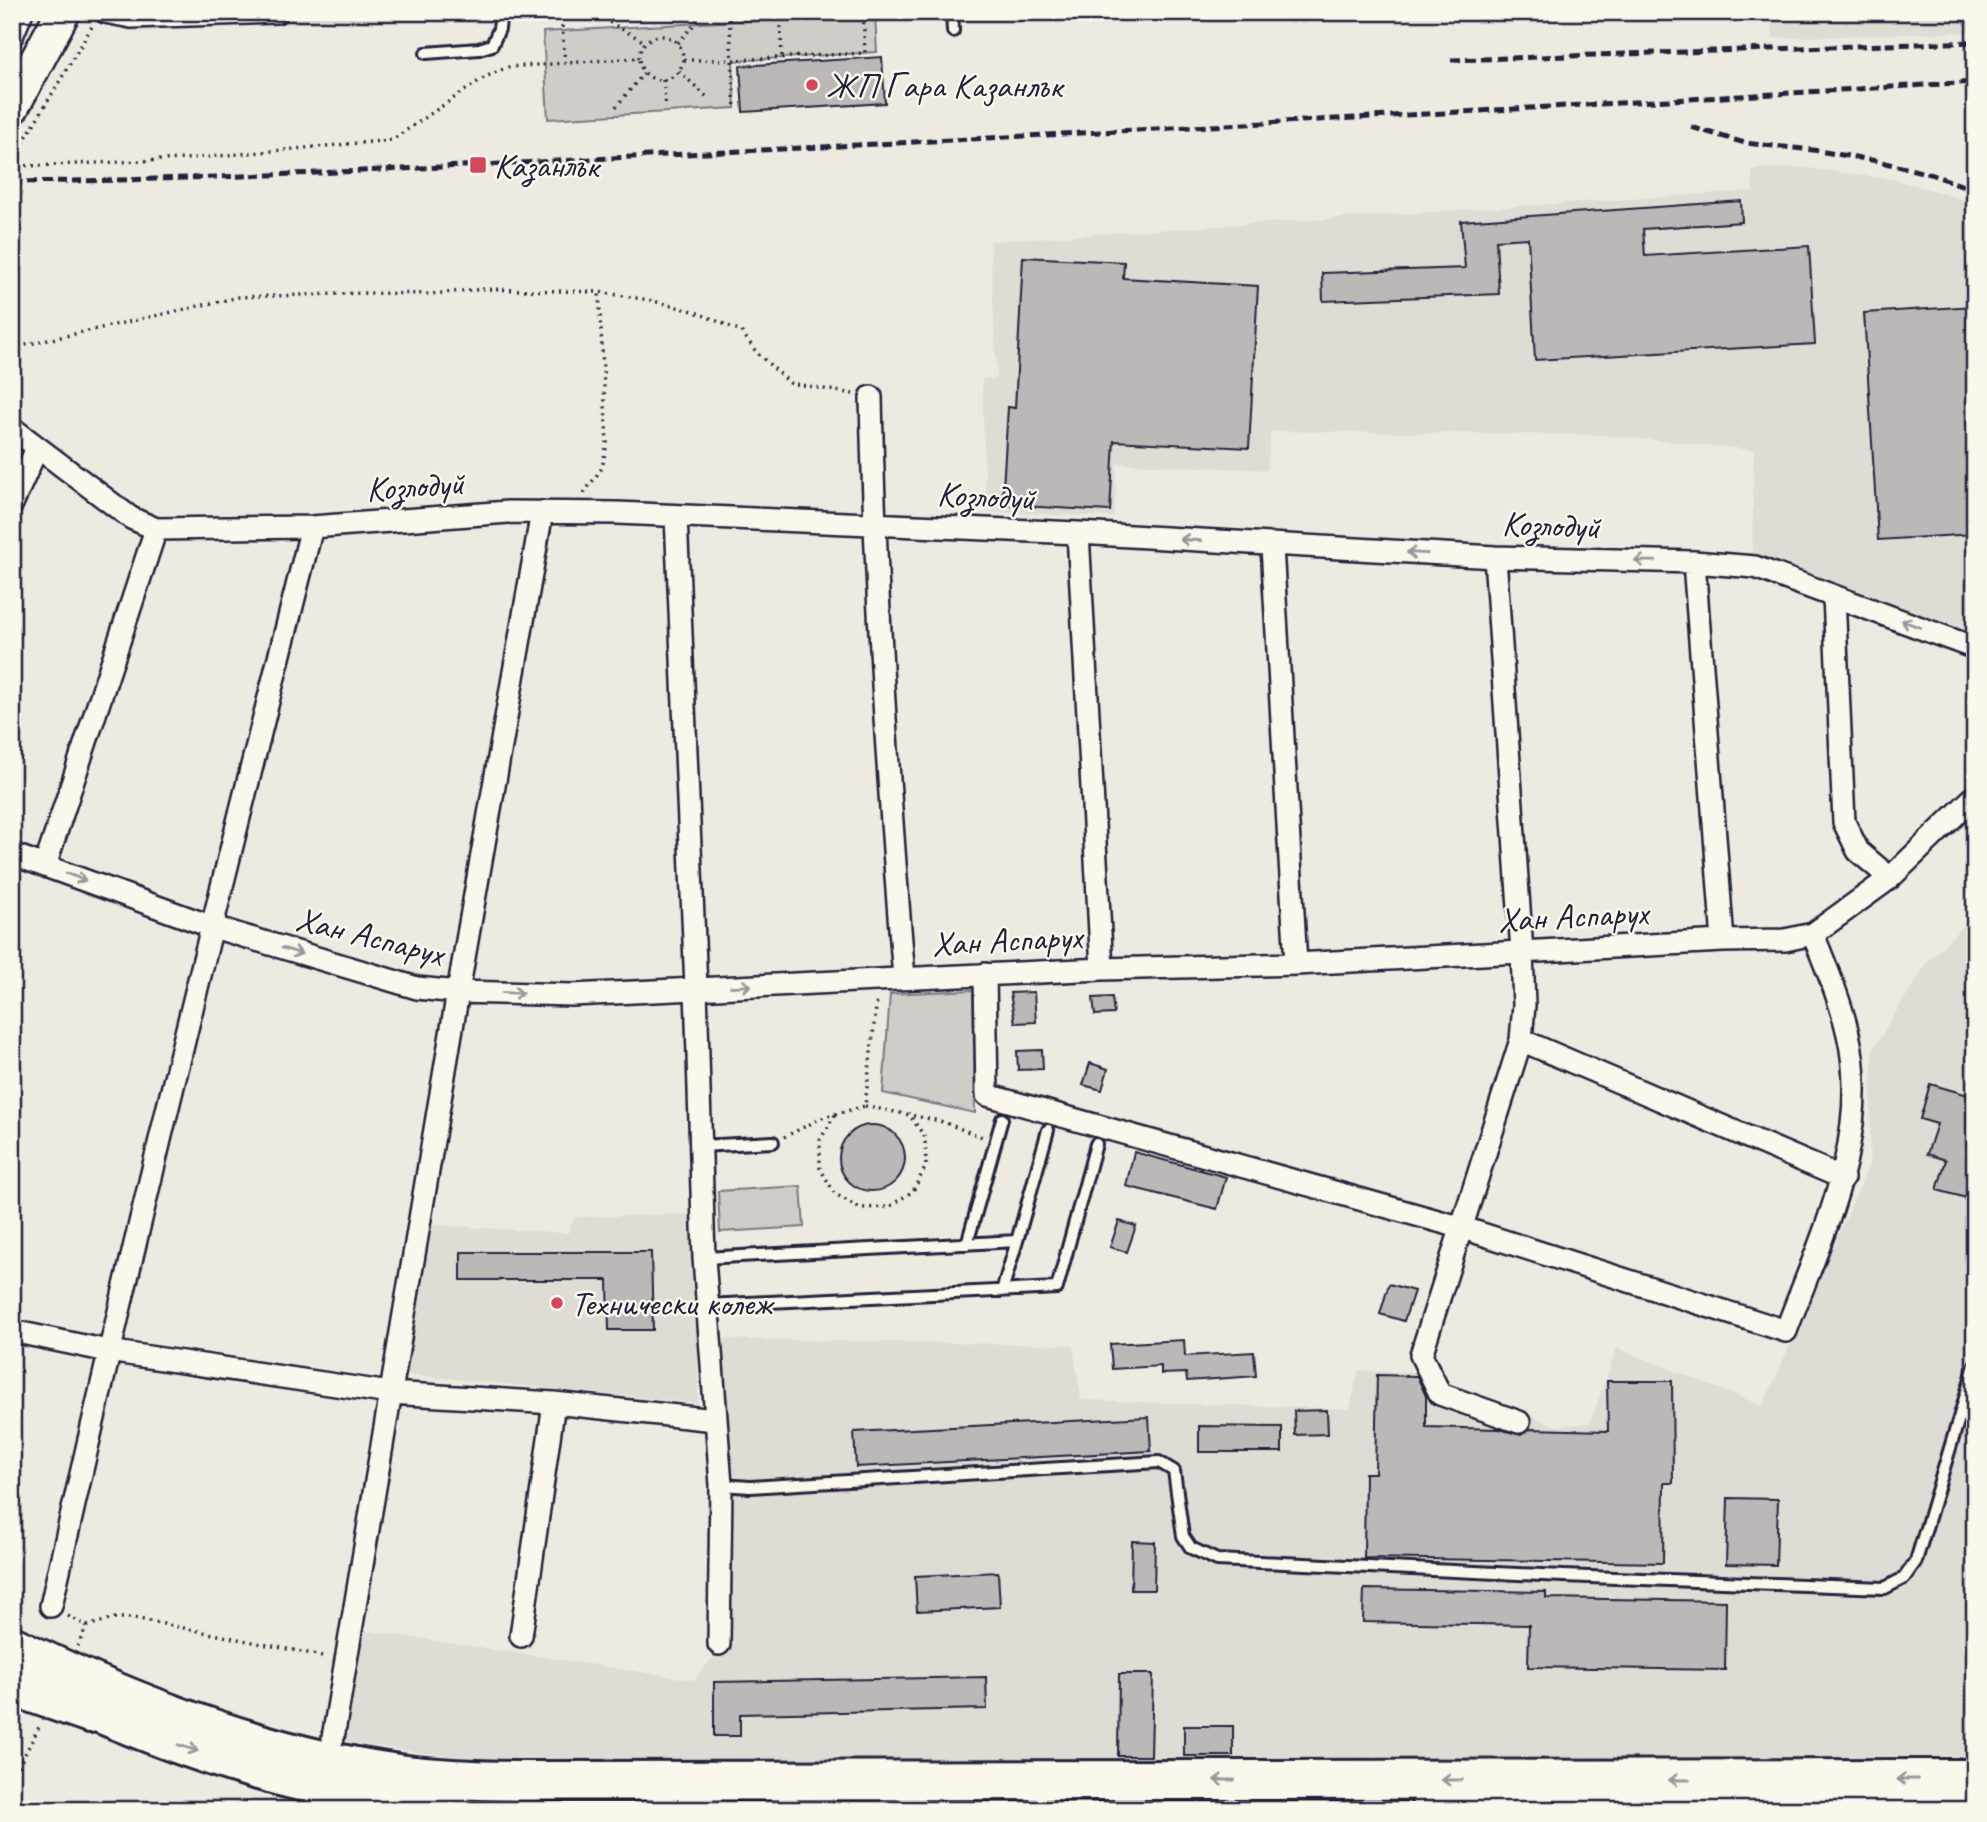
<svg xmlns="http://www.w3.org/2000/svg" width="1987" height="1822" font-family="Caveat,sans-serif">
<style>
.built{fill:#dfdbd5}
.green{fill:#d0cdc9;stroke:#797882;stroke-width:2}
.building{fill:#bcb8b8;stroke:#22223b;stroke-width:2}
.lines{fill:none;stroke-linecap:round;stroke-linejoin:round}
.lane-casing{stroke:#22223b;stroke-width:16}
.street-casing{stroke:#22223b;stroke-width:26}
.primary-casing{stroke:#22223b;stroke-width:38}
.highway-casing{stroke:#22223b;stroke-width:44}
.path{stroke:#22223b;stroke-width:3.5;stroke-dasharray:2 5;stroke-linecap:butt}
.lane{stroke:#fbf7ec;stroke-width:10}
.street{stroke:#fbf7ec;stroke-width:21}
.primary{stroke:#fbf7ec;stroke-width:33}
.highway{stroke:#fbf7ec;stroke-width:38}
.rail{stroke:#22223b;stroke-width:5;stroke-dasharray:10 5;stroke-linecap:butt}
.oneway{stroke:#99979c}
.poi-dot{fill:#d1495b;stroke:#fbf7ec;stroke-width:2.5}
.labels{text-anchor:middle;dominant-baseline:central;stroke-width:5;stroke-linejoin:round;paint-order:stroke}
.poi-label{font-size:35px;fill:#22223b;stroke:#fbf7ec;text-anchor:start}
.street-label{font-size:35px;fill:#22223b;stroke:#fbf7ec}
</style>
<rect width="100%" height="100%" fill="#eeeae2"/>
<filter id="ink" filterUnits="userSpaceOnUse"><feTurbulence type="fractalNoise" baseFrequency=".0143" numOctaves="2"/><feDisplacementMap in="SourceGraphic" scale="14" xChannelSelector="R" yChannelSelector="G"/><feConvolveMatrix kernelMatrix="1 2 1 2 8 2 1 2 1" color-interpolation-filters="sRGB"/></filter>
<g filter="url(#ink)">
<path class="built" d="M89,12H522L131,32L87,15Z
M1771,12H1975V32L1773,38Z
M1798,167L1897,180L1975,203V643L1752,559L1754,450L1603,435L1271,431L1267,470L1117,463L1114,517L986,512L982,379L997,378L990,241L1753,191L1752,169Z
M1975,914V1756L924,1762L463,1758L344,1742L356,1629L694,1680L723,1645L715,1339L1073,1345L1081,1400L1350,1409L1358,1371L1420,1372L1556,1426L1590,1423L1617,1348L1763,1406L1869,1166L1873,1049L1928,961Z
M696,1214L698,1403L402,1374L433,1225L568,1233L574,1217Z"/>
<path class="green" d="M875,13L877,52L733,61L735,108L548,119L543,32Z
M973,990L975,1113L883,1093L890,994Z
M801,1186L804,1227L720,1232L718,1191Z"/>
<path class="building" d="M882,57L885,103L743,112L740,66Z
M1741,201L1742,222L1643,229L1645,256L1809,246L1815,344L1535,360L1528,238L1496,240L1499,294L1323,301L1322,273L1465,268L1461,221Z
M1023,257L1124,262L1123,278L1258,286L1249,448L1114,441L1110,511L1002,505L1008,407L1015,408Z
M1975,306V534L1878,540L1864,313Z
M1034,992L1036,1022L1015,1023L1010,993Z
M1112,997L1114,1014L1095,1015L1093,998Z
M1042,1050L1043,1069L1018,1070L1017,1051Z
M1090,1063L1108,1069L1102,1090L1083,1085Z
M1930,1084L1975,1097V1180L1970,1199L1937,1190L1946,1160L1927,1154L1937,1124L1920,1119Z
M839 1158a33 33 0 1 1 66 0a33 33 0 1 1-66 0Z
M1134,1152L1226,1177L1217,1209L1126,1186Z
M1119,1221L1136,1226L1127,1252L1110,1247Z
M461,1252H651L653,1330H609L608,1280H461Z
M1389,1284L1414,1291L1404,1321L1380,1314Z
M1184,1340L1185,1356L1254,1352L1256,1376L1187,1381L1186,1373L1161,1374V1366L1112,1369L1110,1344Z
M1377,1375L1417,1376L1426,1396V1427L1499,1429L1521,1435L1529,1429L1608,1431L1607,1381H1672L1673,1483H1664L1663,1563L1364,1558L1365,1473H1375Z
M1327,1410L1328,1434L1295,1435L1294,1411Z
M1149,1417L1151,1451L856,1467L854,1432Z
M1199,1426L1282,1427V1452H1199Z
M1728,1498L1778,1499L1776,1565L1726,1564Z
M1132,1541L1155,1542L1154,1590H1131Z
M998,1572L1000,1607L917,1611L915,1576Z
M1364,1589L1546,1592V1598L1726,1601L1725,1670L1528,1667L1529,1625L1363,1622Z
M1119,1674H1153L1151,1756H1118Z
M986,1677L987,1709L740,1714V1736H714V1682Z
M1184,1726H1233V1756H1184Z"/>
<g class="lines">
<g class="lane-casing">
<path id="lane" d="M952,12L953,31
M426,53L479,49L492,45L499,29L501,12
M701,1146L773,1142
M967,1244L1002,1119
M704,1258L1017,1241L1048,1130
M1002,1291L1017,1241
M707,1305L1057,1288L1096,1144
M721,1485L750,1487L1159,1462L1174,1471L1183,1536L1191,1548L1217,1560L1563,1576L1885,1588L1904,1578L1916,1561L1975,1365"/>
</g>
<g class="street-casing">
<path id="street" d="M105,12L131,17L277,12
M12,36L22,12
M871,397C875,591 888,784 904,978
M12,428L131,518L156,529L312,527L508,512L617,513L1078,533L1495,557L1694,562L1755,567L1975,648
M12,504L37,448
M676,516L696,988L704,1258L721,1485L719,1644
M1078,533L1102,969
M1272,546L1296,964
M1495,557L1522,952L1524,1005L1521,1040L1421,1355L1440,1394L1519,1422
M1694,562L1723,941
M1834,596L1844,822L1858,851L1890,878
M12,854L210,926L417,988L458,992L572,995L1102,969L1296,964L1723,941L1785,940L1813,934L1890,878L1975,796
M45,866L156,529
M985,974L987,1095L1463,1228L1786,1331C1821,1237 1872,1137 1848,1034C1840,999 1826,967 1813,934
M1521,1040L1843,1178
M12,1331L108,1351L390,1393L554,1403L715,1420
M51,1606C132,1245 221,886 312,527
M521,1636L554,1403
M333,1738L458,992L542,512"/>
</g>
<g class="primary-casing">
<path id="primary" d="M12,107L63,12"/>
</g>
<g class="highway-casing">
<path id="highway" d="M12,1646C134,1704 266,1756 399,1774C443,1780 487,1781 532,1781L1975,1779
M12,1686L90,1713
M65,1698C188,1752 316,1797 450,1804
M1431,1807L1975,1806"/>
</g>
<path class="path" d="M561,12L565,63
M591,12L645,42
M729,12L735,108
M780,12L782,59
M639 58a22 22 0 1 1 44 0a22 22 0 1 1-44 0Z
M678,43L705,12
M684,60H733L865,53L863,12
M679,71L709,99
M663,80L666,107
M616,107L644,73
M12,161L93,25
M12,164L30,166L185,159L392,140L485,77L508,67L638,58
M12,348L239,297L368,293L431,294L485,289L599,292L649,300L693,311L741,331L757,353L790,383L853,394
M584,493L602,468L607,443L599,292
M865,1106L940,1121L985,1138
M835,1115L820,1140V1168L835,1194L860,1208L889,1207L913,1191L926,1166L925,1137L908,1113
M784,1137L824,1117L865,1106L877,999
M68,1616L87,1626L77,1647
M87,1626L115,1618H134L327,1657
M12,1779L40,1725"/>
<use href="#lane" class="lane"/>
<use href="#street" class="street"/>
<use href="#primary" class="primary"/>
<use href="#highway" class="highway"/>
<path class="rail" d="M1451,60L1975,42
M1691,127L1745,143L1813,150L1877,161L1930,174L1975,190
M12,182C269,179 525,162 782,149C1180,128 1577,106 1975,82"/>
</g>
<defs><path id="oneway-shaft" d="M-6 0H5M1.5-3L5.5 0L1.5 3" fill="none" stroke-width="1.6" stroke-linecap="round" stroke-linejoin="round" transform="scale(1.75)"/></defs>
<g class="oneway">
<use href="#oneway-shaft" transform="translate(1190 540) rotate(-176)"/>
<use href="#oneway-shaft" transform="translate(1417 553) rotate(-177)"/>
<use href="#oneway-shaft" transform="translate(1645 561) rotate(-179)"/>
<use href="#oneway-shaft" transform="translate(1911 624) rotate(-160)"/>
<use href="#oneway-shaft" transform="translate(76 877) rotate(20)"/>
<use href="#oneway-shaft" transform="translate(292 951) rotate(17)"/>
<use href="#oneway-shaft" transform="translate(741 986) rotate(-3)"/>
<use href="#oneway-shaft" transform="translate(513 993) rotate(2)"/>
<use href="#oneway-shaft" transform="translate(188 1748) rotate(18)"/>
<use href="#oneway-shaft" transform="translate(1907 1779) rotate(180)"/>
<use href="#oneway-shaft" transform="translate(1224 1780) rotate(180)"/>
<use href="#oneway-shaft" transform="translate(1452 1780) rotate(180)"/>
<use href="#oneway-shaft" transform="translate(1679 1780) rotate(180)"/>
</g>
</g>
<g class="poi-dot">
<circle cx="812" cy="85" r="7"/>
<rect x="469" y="156" width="18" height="18" rx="3.5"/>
<circle cx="557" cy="1303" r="7"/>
</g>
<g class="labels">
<g class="poi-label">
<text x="826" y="85">ЖП Гара Казанлък</text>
<text x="494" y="165">Казанлък</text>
<text x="571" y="1303">Технически колеж</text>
</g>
<g class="street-label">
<text transform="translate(415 486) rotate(-4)">Козлодуй</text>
<text transform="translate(986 496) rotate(3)">Козлодуй</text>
<text transform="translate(1551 525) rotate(2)">Козлодуй</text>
<text transform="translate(1573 916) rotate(-3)">Хан Аспарух</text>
<text transform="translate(370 936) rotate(14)">Хан Аспарух</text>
<text transform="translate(1007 940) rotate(-3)">Хан Аспарух</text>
</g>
</g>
<rect width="1987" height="1822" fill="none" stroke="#fbf7ec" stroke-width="42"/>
<rect x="21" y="21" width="1945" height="1780" fill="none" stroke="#22223b" stroke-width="2.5" filter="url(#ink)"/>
</svg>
